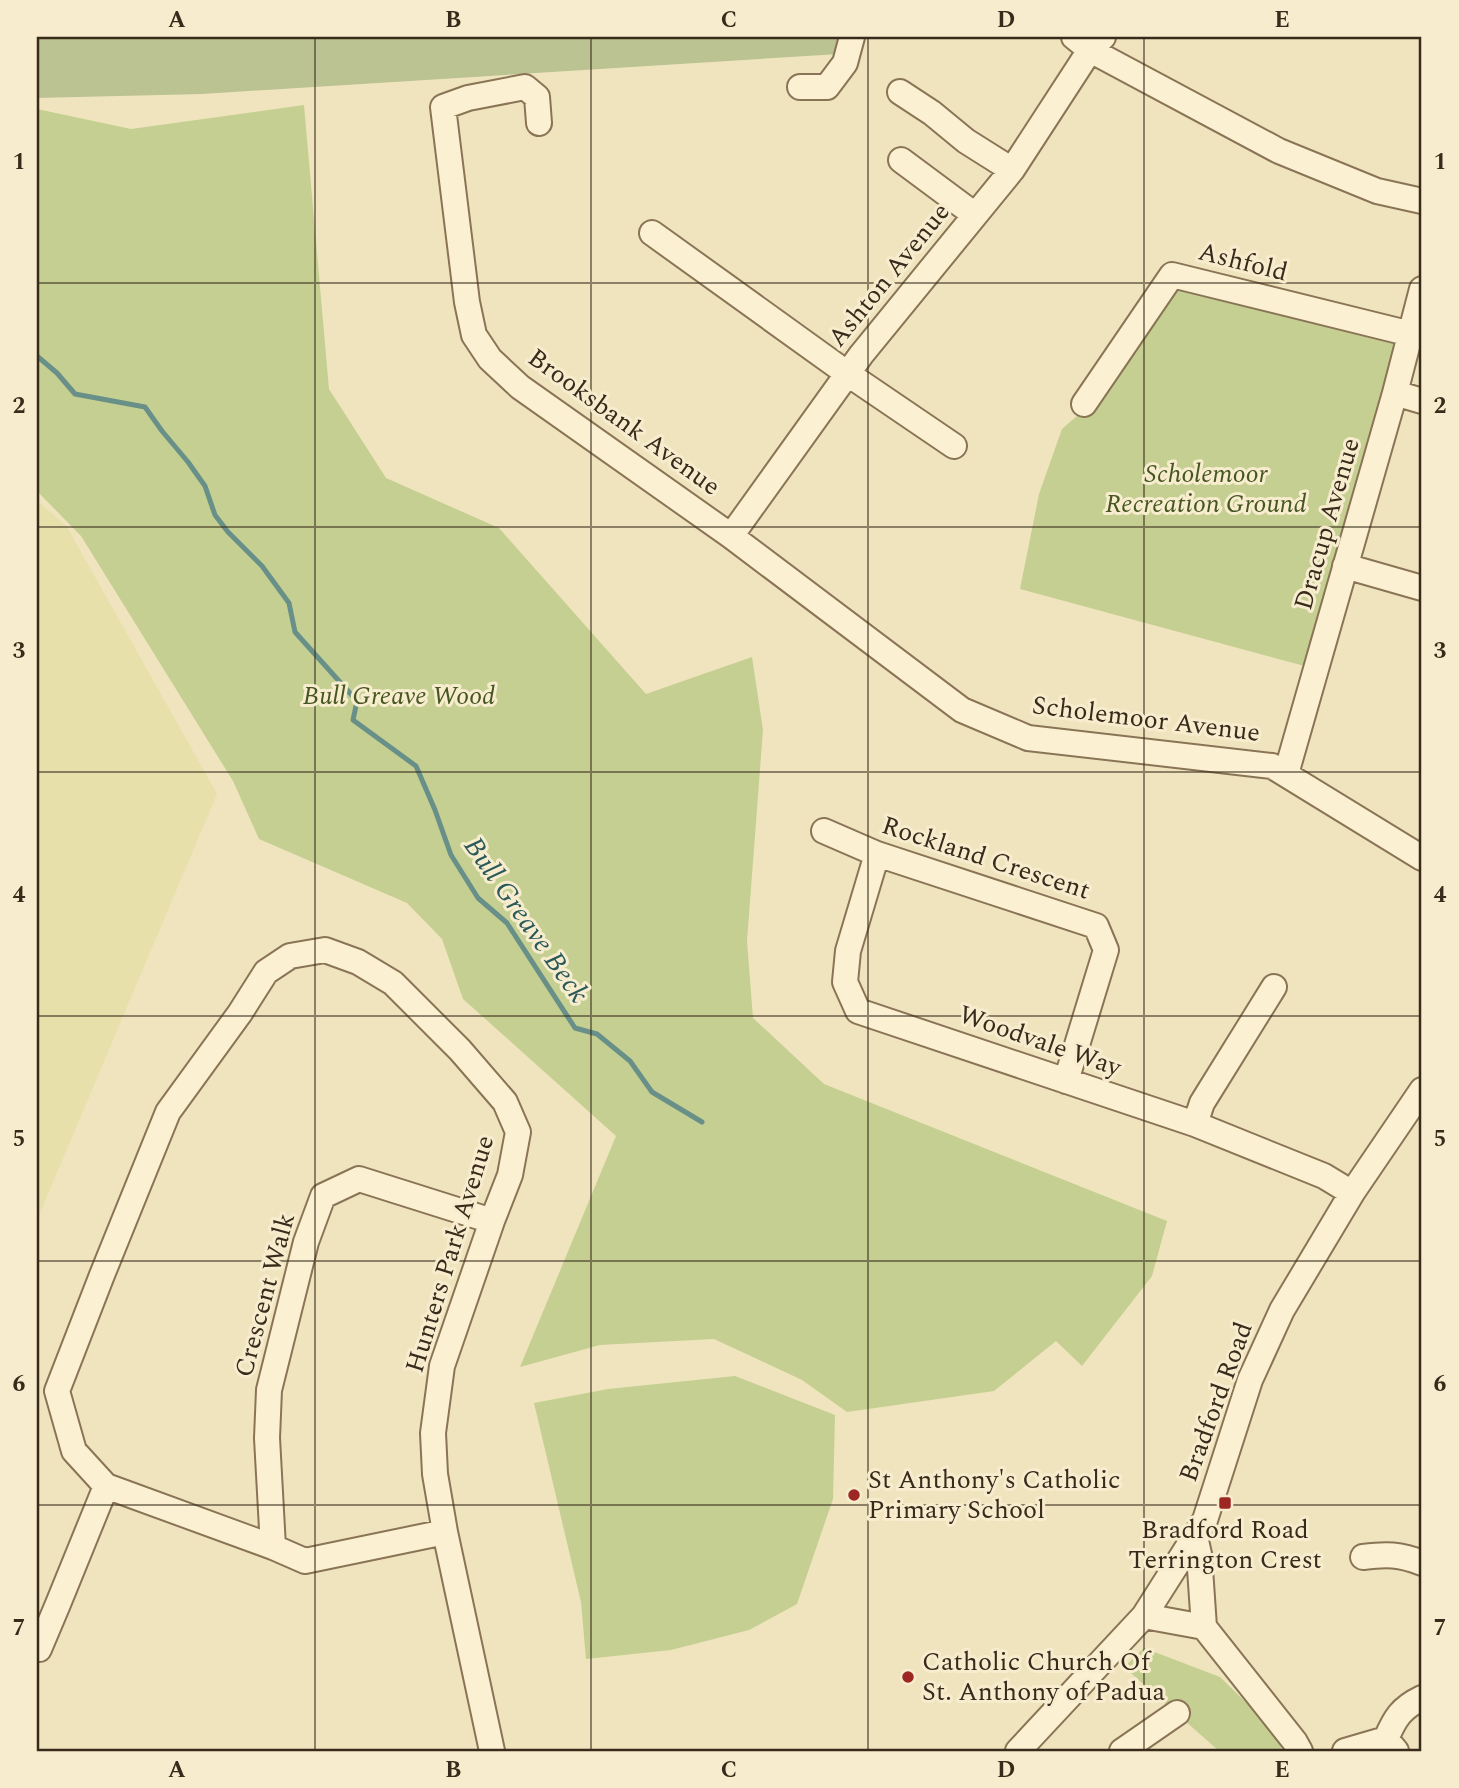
<svg xmlns="http://www.w3.org/2000/svg" width="1459" height="1788" font-family="Spectral,serif">
<style>
.farmland{fill:#e7e0ab}
.green{fill:#c5cf92}
.cemetery{fill:#bbc392}
.lines{fill:none;stroke-linecap:round;stroke-linejoin:round}
.stream{stroke:#699088;stroke-width:5}
.minor-casing{stroke:#8a7456;stroke-width:28}
.minor{stroke:#fbf1d2;stroke-width:24}
.grid{fill:none;stroke:#382b1b;stroke-width:2;stroke-opacity:0.55}
.poi-dot{fill:#9d2722;stroke:#f7edce;stroke-width:2.5}
.labels{text-anchor:middle;dominant-baseline:central;stroke-width:6;stroke-linejoin:round;paint-order:stroke}
.street-label{font-size:26px;fill:#382b1b;stroke:#f7edce}
.park-label{font-size:26px;font-style:italic;fill:#465621;stroke:#f7edce}
.poi-label{font-size:26px;fill:#382b1b;stroke:#f7edce;text-anchor:start}
.water-label{font-size:28px;font-style:italic;fill:#2a5958;stroke:#f7edce}
.neatline{fill:none;stroke:#382b1b;stroke-width:2.5}
.grid-label{font-size:23px;text-anchor:middle;font-weight:bold;fill:#382b1b}
</style>
<rect width="100%" height="100%" fill="#f0e4be"/>
<path class="farmland" d="M37,500L67,527L217,794L37,1220Z"/>
<path class="green" d="M304,105L329,389L386,478L499,528L646,694L752,657L763,730L747,941L753,1018L824,1084L1167,1221L1152,1276L1082,1366L1056,1341L994,1391L847,1412L802,1380L714,1339L600,1345L520,1367L616,1136L463,999L442,939L407,903L259,839L233,781L81,536L37,491V109L131,129Z
M1176,278L1397,335L1384,391L1308,667L1020,589L1039,494L1062,429L1086,408Z
M735,1376L835,1415L833,1499L797,1604L749,1630L671,1650L586,1659L581,1602L534,1403L608,1389Z
M1144,1648L1220,1677L1275,1731L1282,1751H1219L1124,1667Z"/>
<path class="cemetery" d="M37,37H843L839,54L202,94L37,98Z"/>
<g class="lines">
<path class="stream" d="M37,356L57,373L75,394L145,407L162,431L188,462L205,486L215,515L228,532L262,566L289,603L295,632L357,701L353,720L416,766L435,810L451,855L478,898L507,923L575,1028L597,1034L630,1061L652,1092L702,1122"/>
<g class="minor-casing">
<path id="minor" d="M1074,37L1090,50L1279,151L1377,191L1422,201
M800,87H827L845,63L852,37
M900,92L932,113L966,141L1012,170
M539,123L537,97L525,87L468,98L443,107L467,302L474,335L490,359L520,387L731,536L962,710L1028,738L1272,766L1422,858
M901,160L975,215
M652,233L848,374L954,446
M1395,393L1422,401
M1084,404L1172,275L1411,334
M731,536L861,355L1012,170L1090,50L1103,37
M1345,566L1422,588
M1286,774L1395,393L1422,289
M824,831L877,854L1096,926L1106,950L1066,1081
M877,854L848,951L845,982L858,1011L1195,1124L1324,1176L1352,1193
M1195,1124L1202,1103L1274,987
M445,1532L305,1561L273,1547L106,1486L74,1451L57,1391L102,1275L168,1112L240,1013L266,972L290,956L325,950L358,962L393,983L460,1050L505,1102L518,1132L510,1175L492,1221L442,1366L433,1433L435,1474L445,1532L492,1751
M273,1547L267,1438L269,1390L306,1242L323,1196L359,1179L492,1221
M1363,1557C1386,1554 1400,1554 1422,1563
M1144,1616L1204,1627L1199,1554L1195,1536
M1204,1627L1295,1742L1300,1751
M37,1649H39L58,1604L106,1486
M1386,1739C1395,1718 1401,1708 1422,1698
M1018,1751L1144,1616L1205,1520L1250,1380L1282,1310L1352,1193L1422,1090
M1122,1751L1177,1713
M1345,1751L1386,1739L1396,1751"/>
</g>
<use href="#minor" class="minor"/>
</g>
<path class="grid" d="M315,37V1751M591,37V1751M868,37V1751M1144,37V1751M37,283H1422M37,527H1422M37,772H1422M37,1016H1422M37,1261H1422M37,1505H1422"/>
<g class="poi-dot">
<circle cx="854" cy="1495" r="7"/>
<rect x="1218" y="1496" width="14" height="14" rx="3.5"/>
<circle cx="908" cy="1677" r="7"/>
</g>
<g class="labels">
<g class="street-label">
<text transform="translate(1243 262) rotate(14)">Ashfold</text>
<text transform="translate(889 275) rotate(-51)">Ashton Avenue</text>
<text transform="translate(624 422) rotate(36)">Brooksbank Avenue</text>
<text transform="translate(1327 524) rotate(-74)">Dracup Avenue</text>
<text transform="translate(1146 719) rotate(7)">Scholemoor Avenue</text>
<text transform="translate(986 858) rotate(18)">Rockland Crescent</text>
<text transform="translate(1040 1041) rotate(19)">Woodvale Way</text>
<text transform="translate(450 1254) rotate(-73)">Hunters Park Avenue</text>
<text transform="translate(265 1295) rotate(-75)">Crescent Walk</text>
<text transform="translate(1216 1402) rotate(-70)">Bradford Road</text>
</g>
<g class="park-label">
<text x="1206" y="474">Scholemoor<tspan x="1206" dy="30">Recreation Ground</tspan></text>
<text x="399" y="696">Bull Greave Wood</text>
</g>
<g class="poi-label">
<text x="868" y="1480">St Anthony's Catholic<tspan x="868" dy="30">Primary School</tspan></text>
<text x="1225" y="1530" text-anchor="middle">Bradford Road<tspan x="1225" dy="30">Terrington Crest</tspan></text>
<text x="922" y="1662">Catholic Church Of<tspan x="922" dy="30">St. Anthony of Padua</tspan></text>
</g>
<g class="water-label">
<text transform="translate(526 920) rotate(55)">Bull Greave Beck</text>
</g>
</g>
<rect width="1459" height="1788" fill="none" stroke="#f7edce" stroke-width="77"/>
<rect x="38" y="38" width="1382" height="1712" class="neatline"/>
<g class="grid-label">
<text x="177" y="27">A</text>
<text x="453" y="27">B</text>
<text x="729" y="27">C</text>
<text x="1006" y="27">D</text>
<text x="1282" y="27">E</text>
<text x="19" y="169">1</text>
<text x="1440" y="169">1</text>
<text x="19" y="413">2</text>
<text x="1440" y="413">2</text>
<text x="19" y="658">3</text>
<text x="1440" y="658">3</text>
<text x="19" y="902">4</text>
<text x="1440" y="902">4</text>
<text x="19" y="1146">5</text>
<text x="1440" y="1146">5</text>
<text x="19" y="1391">6</text>
<text x="1440" y="1391">6</text>
<text x="19" y="1635">7</text>
<text x="1440" y="1635">7</text>
<text x="177" y="1777">A</text>
<text x="453" y="1777">B</text>
<text x="729" y="1777">C</text>
<text x="1006" y="1777">D</text>
<text x="1282" y="1777">E</text>
</g>
</svg>
